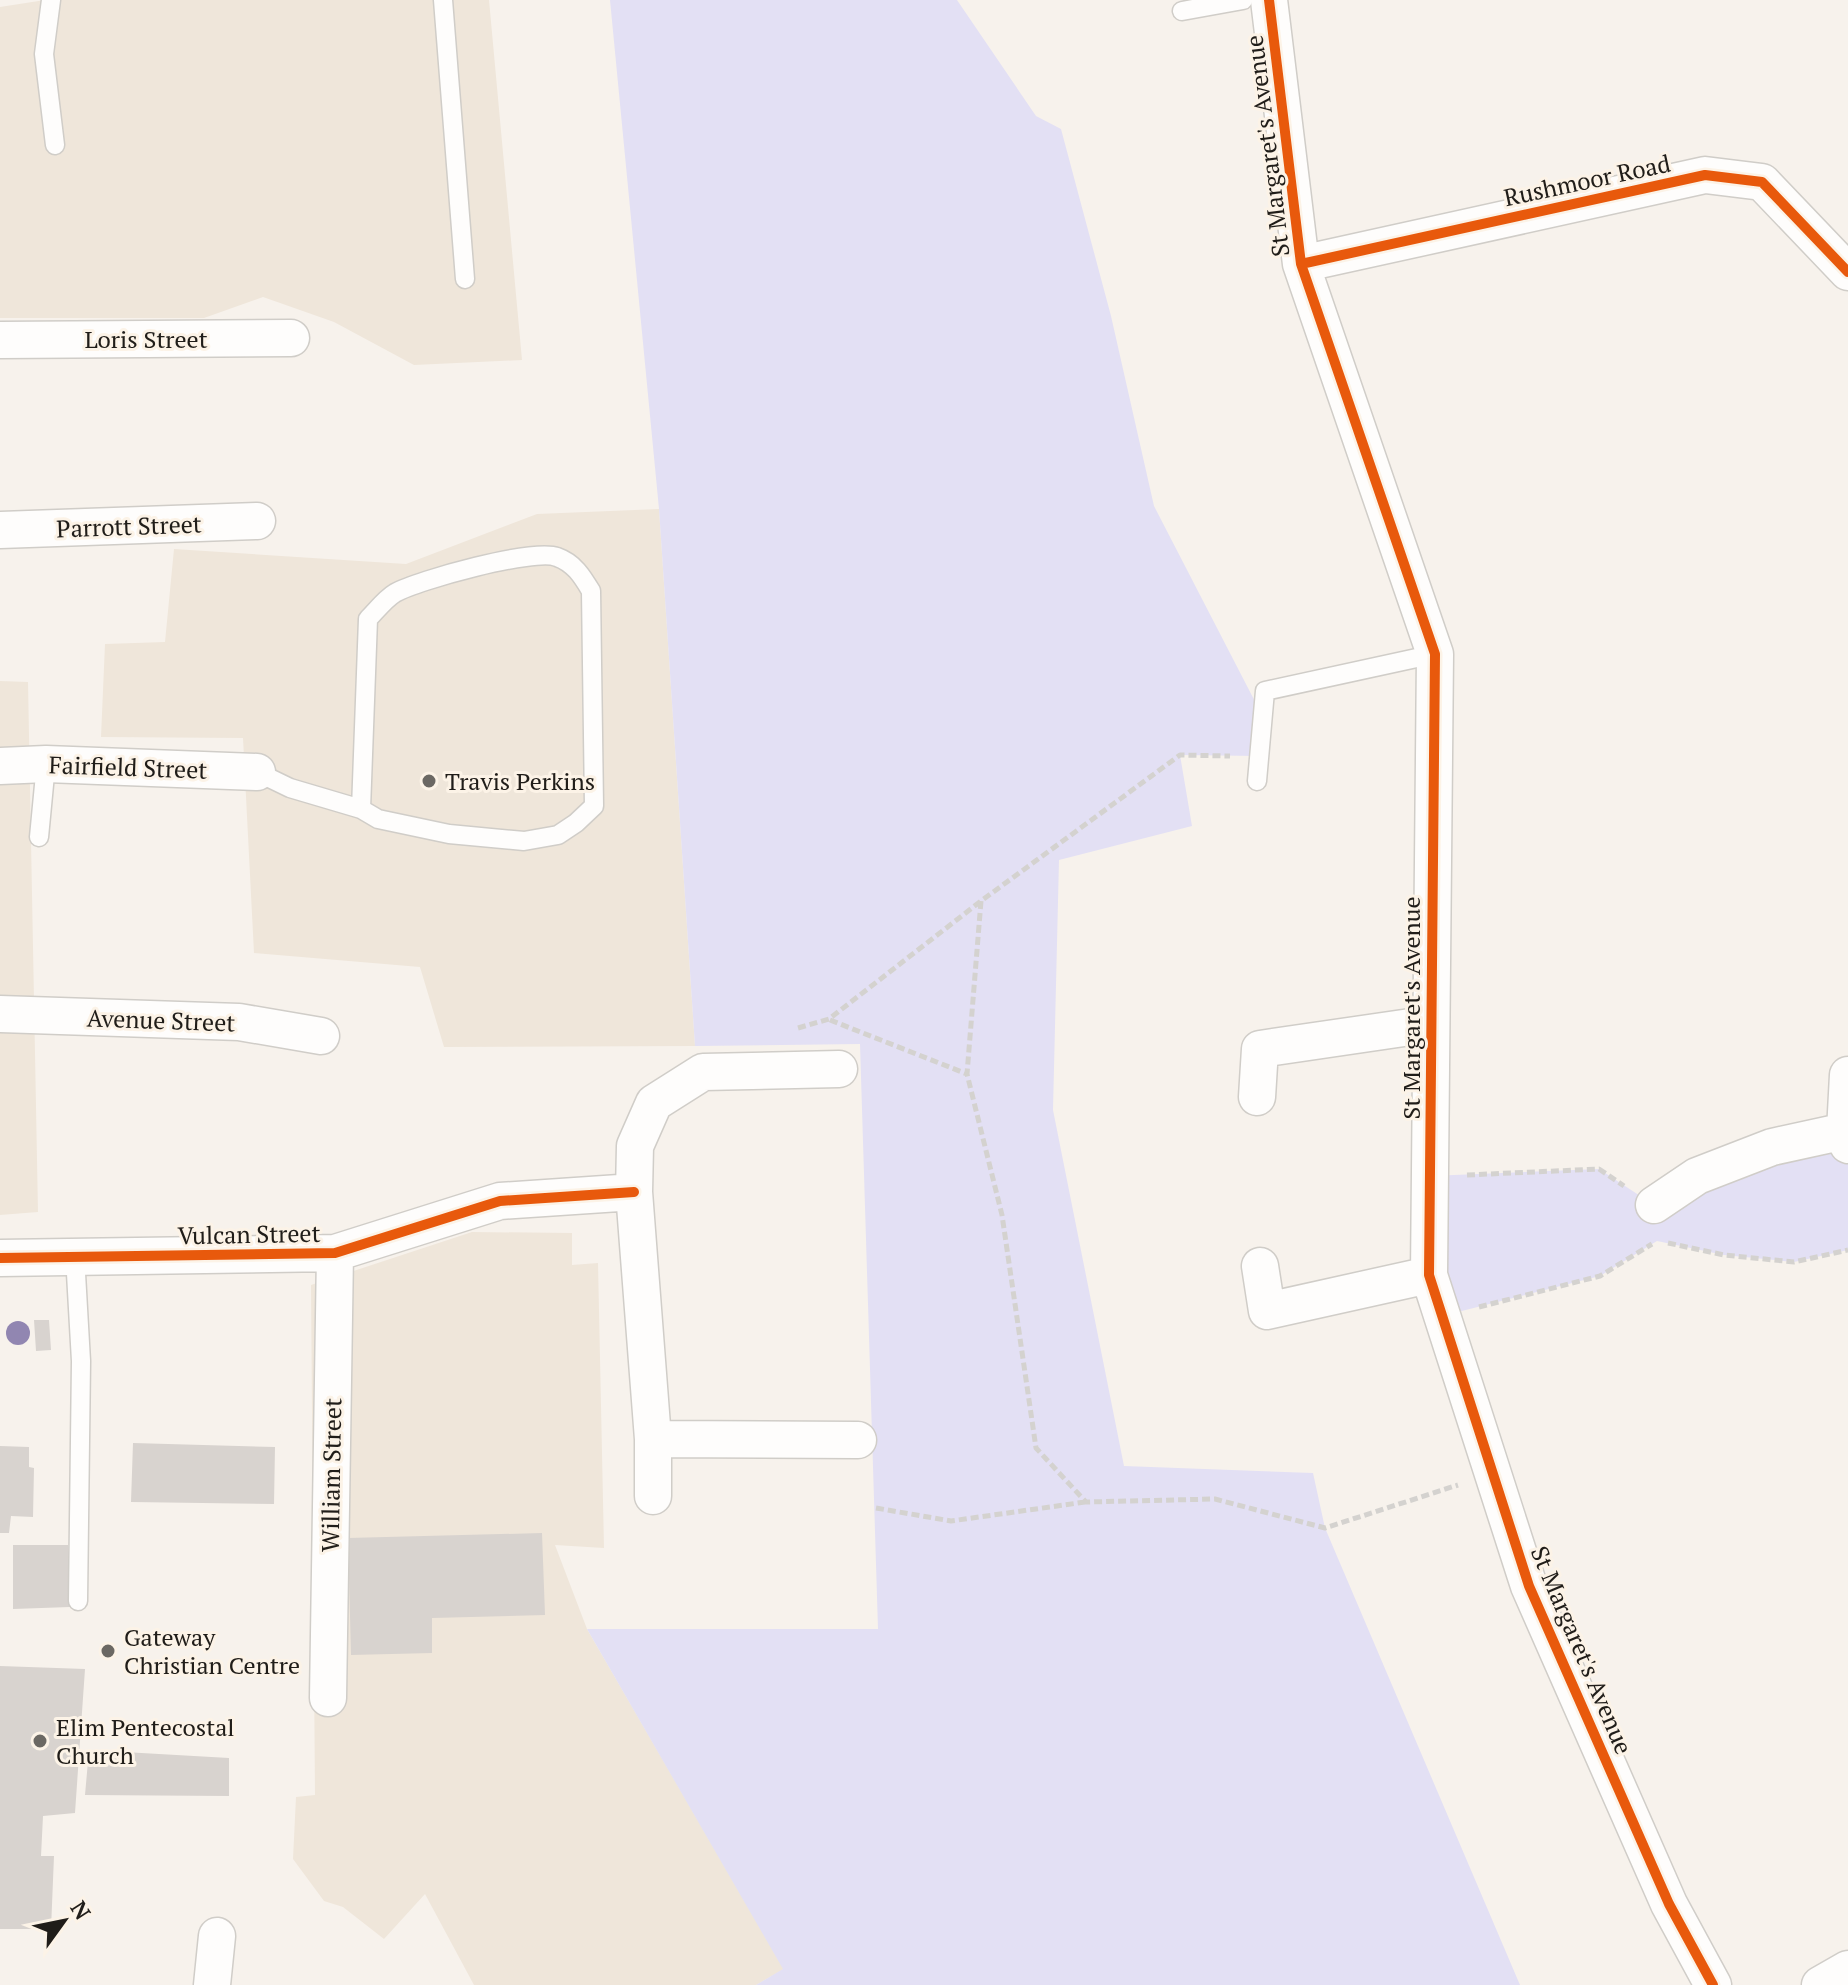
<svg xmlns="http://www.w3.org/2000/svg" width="1848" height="1985" font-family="'PT Serif',serif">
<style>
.built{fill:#efe6da}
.green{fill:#e3e0f4}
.building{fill:#d8d3cf}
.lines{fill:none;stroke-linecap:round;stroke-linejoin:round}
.lane-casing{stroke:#d0cdc8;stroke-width:21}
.street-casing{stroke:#d0cdc8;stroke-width:39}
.path{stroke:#d4d2cf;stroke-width:5;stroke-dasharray:8 4;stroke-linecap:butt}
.lane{stroke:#fefdfc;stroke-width:18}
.street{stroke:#fefdfc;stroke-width:36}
.cycleway-casing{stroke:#fcf3e7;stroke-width:15}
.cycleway{stroke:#e8590c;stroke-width:10}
.tree{fill:#9186b1}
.poi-dot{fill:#6b6863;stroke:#fcf3e7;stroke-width:3}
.labels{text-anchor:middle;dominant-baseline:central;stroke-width:6;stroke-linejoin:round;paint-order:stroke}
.street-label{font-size:24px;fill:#201d19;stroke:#fcf3e7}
.poi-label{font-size:24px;fill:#201d19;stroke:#fcf3e7;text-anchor:start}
</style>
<rect width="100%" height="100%" fill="#f7f2ec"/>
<path class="built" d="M45,0H489L522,360L414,365L334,322L263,297L204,318H0V7Z
M659,509L695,1046L444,1047L420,967L254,953L243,738L101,737L105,644L165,642L174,549L406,564L537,514Z
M0,681L28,682L38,1212L0,1215Z
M472,1232L572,1233V1265L598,1263L604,1548L555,1545L587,1629L784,1969L756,1985H474L425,1894L384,1939L343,1907L324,1901L293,1859L296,1797L315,1795L311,1285Z"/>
<path class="green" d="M610,0H957L1036,116L1061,129L1111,316L1154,506L1263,717L1259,756L1180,755L1192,826L1059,860L1053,1110L1124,1466L1313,1473L1325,1528L1520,1985H756L783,1969L587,1629H878L860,1044L695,1046L659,509Z
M1848,1145V1250L1794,1262L1724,1255L1657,1241L1600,1276L1442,1316L1430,1176L1599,1169L1654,1205L1697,1176Z"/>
<path class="building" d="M34,1320H49L51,1350L36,1351Z
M133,1443L275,1447L274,1504L131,1502Z
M0,1446L29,1447V1467L34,1468L33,1517L11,1516L9,1533H0Z
M542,1533L545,1615L432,1618V1653L351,1655L348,1538Z
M13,1545H68L70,1607L13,1609Z
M0,1666L85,1669L75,1813L43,1816L41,1856H54L51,1929H0Z
M89,1750L229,1758V1796L85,1795Z"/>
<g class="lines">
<g class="lane-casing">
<path id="lane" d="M51,0L44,54L55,145
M443,0L465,279
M1182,11L1243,0
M257,772L290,788L361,809L378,819L449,834L524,841L558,835L576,823L594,806L591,591C582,576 574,563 557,557C534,548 418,580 395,593C385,599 376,611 368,619L361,809
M1257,781L1265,691L1435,654
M39,837L46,764
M75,1256L81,1361L78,1601"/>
</g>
<g class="street-casing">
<path id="street" d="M1269,0L1301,264L1435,654L1429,1275L1529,1586L1669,1904L1713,1985
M1301,264L1705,175L1762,182L1848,272
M0,340L291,338
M0,530L257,521
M0,766L46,764L257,772
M0,1014L239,1022L321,1036
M1848,1075L1845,1131L1848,1145
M1257,1097L1260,1049L1431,1024
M1654,1205L1697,1176L1772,1147L1845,1131
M0,1258L335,1253L500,1201L634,1192
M1260,1266L1267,1311L1429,1275
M653,1439L858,1440
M653,1496V1439L634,1192L635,1146L654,1103L703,1072L839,1069
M328,1698L335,1253
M212,1985L217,1936
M1820,1985L1848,1969"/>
</g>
<path class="path" d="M981,901L967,1074L1002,1215L1036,1448L1086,1502L1215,1499L1325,1528L1458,1485
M830,1020L967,1074
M798,1028L829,1019L981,901L1180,755L1230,756
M1467,1175L1599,1169L1624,1186
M1668,1243L1724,1255L1794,1262L1848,1250
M1479,1307L1600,1276L1652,1244
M876,1508L951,1521L1085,1502"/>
<use href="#lane" class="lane"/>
<use href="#street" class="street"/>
<g class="cycleway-casing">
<path id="cycleway" d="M1269,0L1301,264L1435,654L1429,1275L1529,1586L1669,1904L1713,1985
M1301,264L1705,175L1762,182L1848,272
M0,1258L335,1253L500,1201L634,1192"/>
</g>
<use href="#cycleway" class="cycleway"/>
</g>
<circle class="tree" cx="18" cy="1333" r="12"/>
<g class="poi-dot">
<circle cx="429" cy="781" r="8"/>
<circle cx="108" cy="1651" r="8"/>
<circle cx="40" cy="1741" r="8"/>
</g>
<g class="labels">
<g class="street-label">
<text transform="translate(1267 146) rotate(-97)">St Margaret's Avenue</text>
<text transform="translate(1587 180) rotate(-12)">Rushmoor Road</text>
<text x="146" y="339">Loris Street</text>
<text transform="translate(129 526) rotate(-2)">Parrott Street</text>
<text transform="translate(128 767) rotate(2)">Fairfield Street</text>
<text transform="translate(1411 1008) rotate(-90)">St Margaret's Avenue</text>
<text transform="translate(161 1020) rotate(2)">Avenue Street</text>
<text transform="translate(249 1234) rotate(-1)">Vulcan Street</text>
<text transform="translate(331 1475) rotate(-89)">William Street</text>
<text transform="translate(1582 1650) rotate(67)">St Margaret's Avenue</text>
</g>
<g class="poi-label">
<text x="445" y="781">Travis Perkins</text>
<text x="124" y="1637">Gateway<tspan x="124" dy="28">Christian Centre</tspan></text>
<text x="56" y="1727">Elim Pentecostal<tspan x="56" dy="28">Church</tspan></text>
</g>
</g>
<g transform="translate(64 1921) rotate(57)" stroke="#fcf3e7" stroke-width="6" paint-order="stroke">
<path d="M0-6L14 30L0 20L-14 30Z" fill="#201d19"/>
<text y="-12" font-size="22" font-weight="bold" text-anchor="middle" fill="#201d19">N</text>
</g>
</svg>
